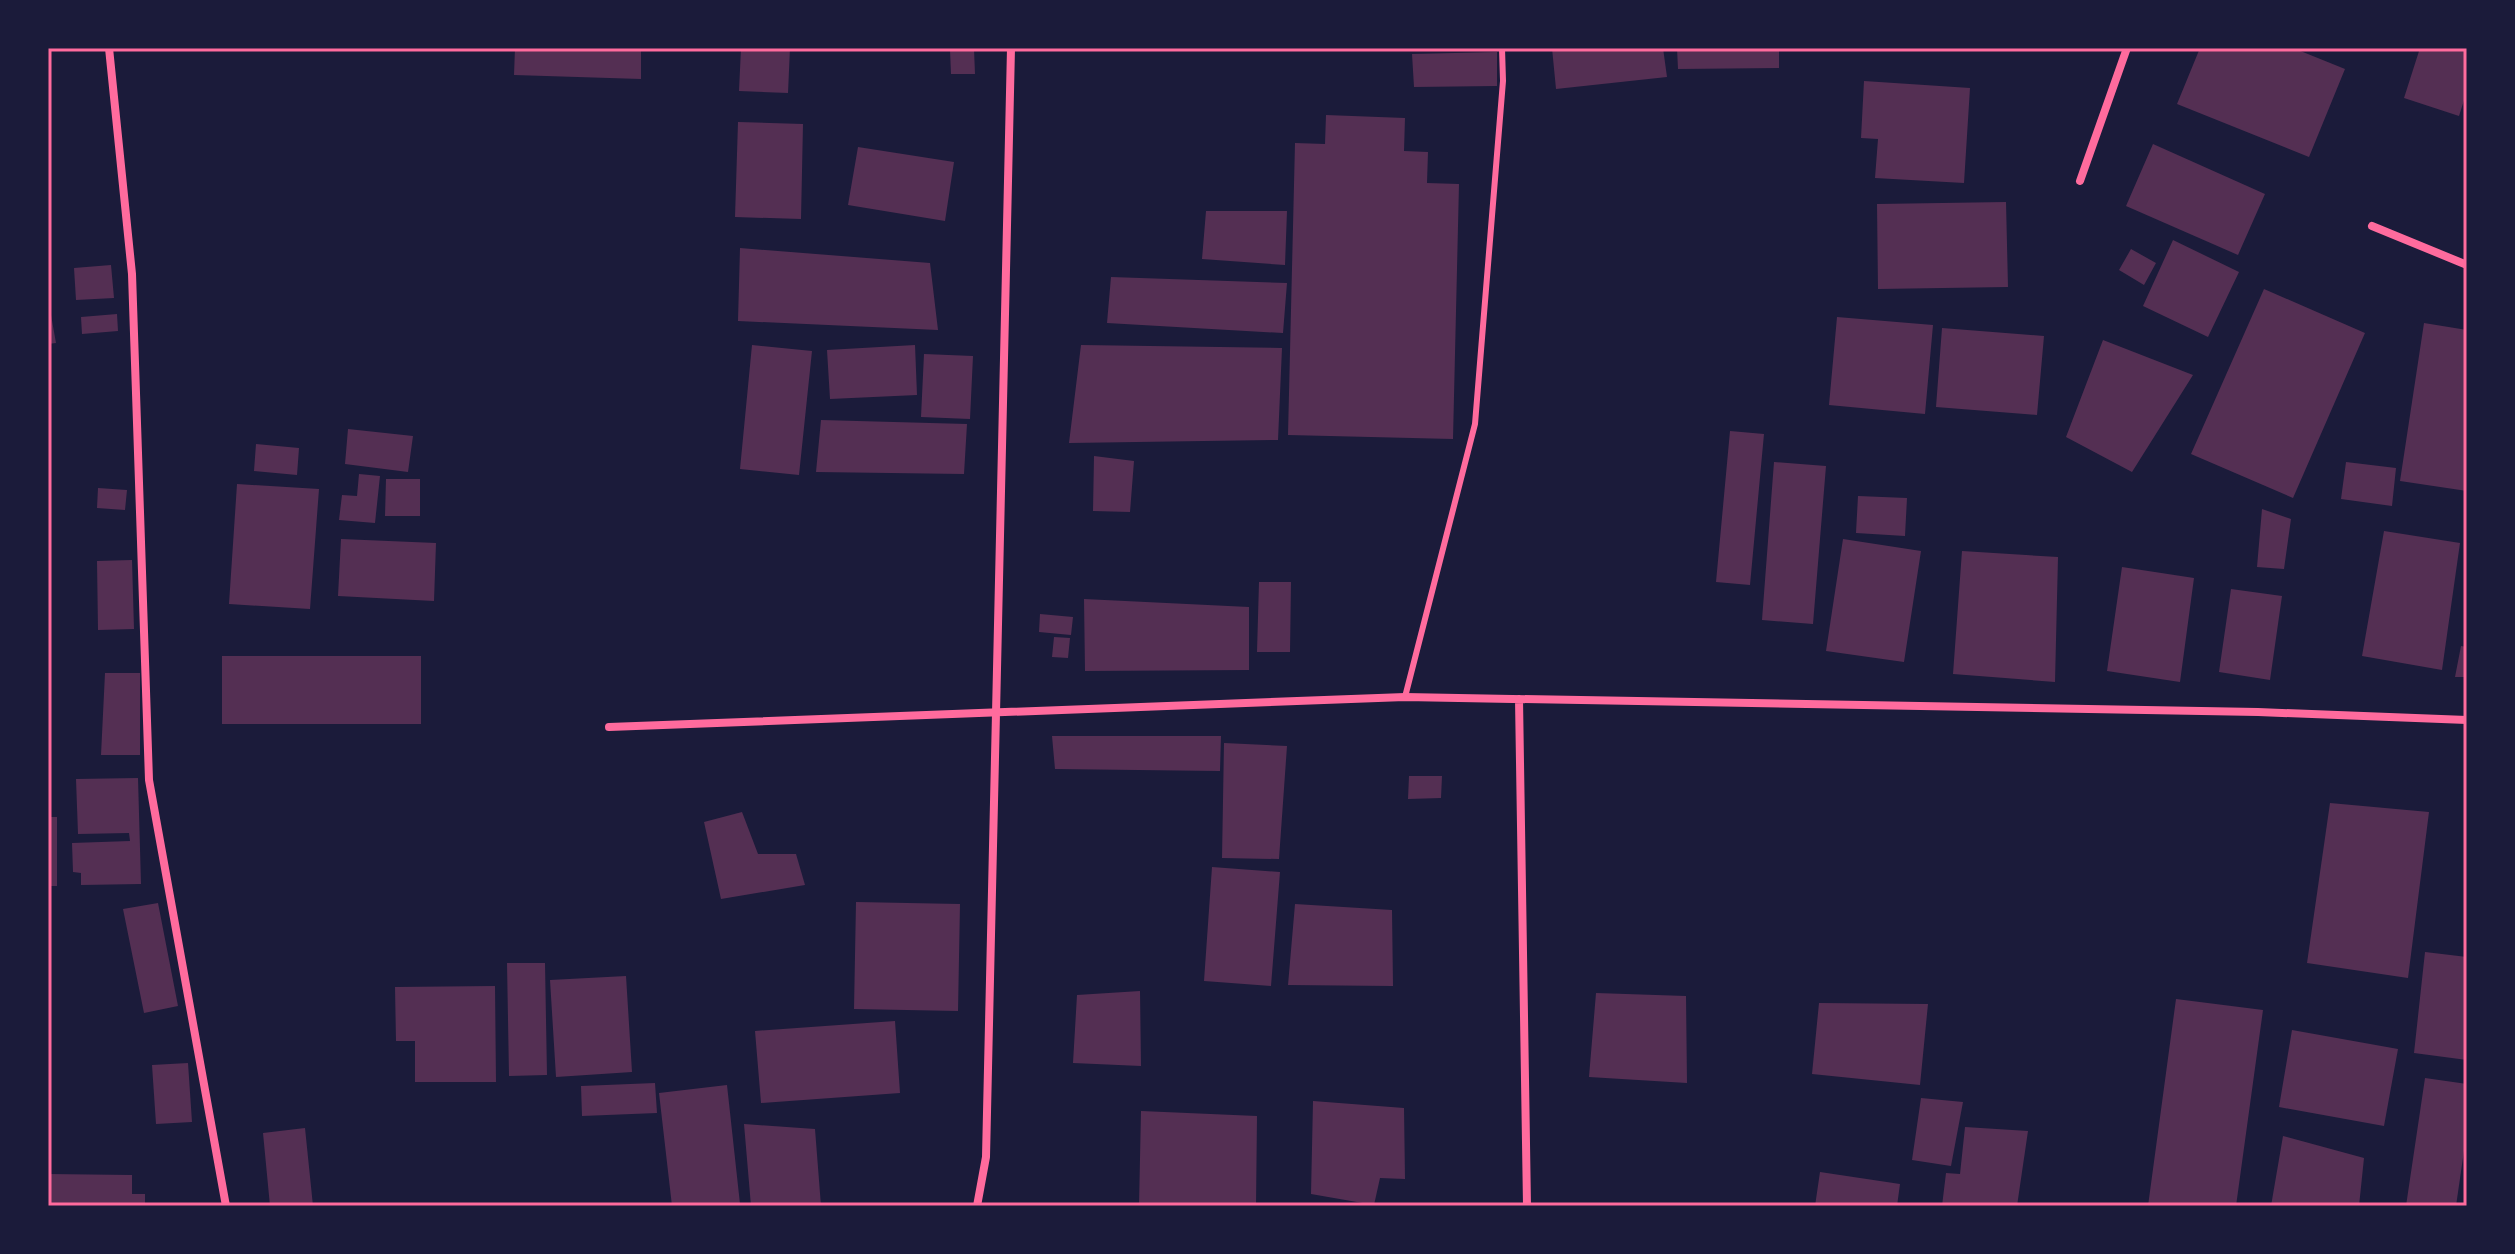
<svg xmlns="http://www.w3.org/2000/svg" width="2515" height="1254" font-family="Jost,sans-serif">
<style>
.building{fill:#542f53}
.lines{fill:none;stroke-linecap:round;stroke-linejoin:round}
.service{stroke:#ff6b9d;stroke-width:6}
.minor{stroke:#ff6b9d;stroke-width:8}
.neatline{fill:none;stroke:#ff6b9d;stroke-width:3}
</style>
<rect width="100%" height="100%" fill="#1b1b3a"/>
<path class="building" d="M515,48H641V79L514,75Z
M741,48H790L788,93L739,91Z
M1552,48H1663L1667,77L1556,89Z
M1677,48H1779V68L1678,69Z
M2200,48H2293L2345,69L2309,157L2177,104Z
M2420,48H2467V91L2459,116L2404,98Z
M974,49L975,74H951L950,50Z
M1497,52V86L1414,87L1412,54Z
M1864,81L1970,88L1964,183L1875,178L1878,139L1861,138Z
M1326,115L1405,118L1404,151L1428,152L1427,183L1459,184L1453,439L1288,435L1295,143L1325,144Z
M738,122L803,124L801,219L735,217Z
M2153,144L2265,194L2238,255L2126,206Z
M858,147L954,162L945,221L848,205Z
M2006,202L2008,287L1878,289L1877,204Z
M1206,211H1287L1285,265L1202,259Z
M2173,240L2239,272L2208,337L2143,306Z
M740,248L930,263L938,330L738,321Z
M2131,249L2156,263L2144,285L2119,270Z
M111,265L114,298L76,300L74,268Z
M1111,277L1287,283L1283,333L1107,323Z
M2264,289L2365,333L2293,498L2191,454Z
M48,298L56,343L48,344Z
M117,314L118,331L82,334L81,317Z
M1837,317L1933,325L1925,414L1829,405Z
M2424,323L2467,330V491L2400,481Z
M1942,328L2044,336L2037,415L1936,407Z
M2103,340L2193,375L2132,472L2066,437Z
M752,345L812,351L799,475L740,469Z
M915,345L917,395L830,399L827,350Z
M1081,345L1282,348L1278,440L1069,443Z
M924,354L973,356L970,419L921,417Z
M821,420L967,424L964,474L816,472Z
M348,429L413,436L408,472L345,464Z
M1730,431L1764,434L1750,585L1716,582Z
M256,444L299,448L297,475L254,471Z
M1094,456L1134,461L1130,512L1093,511Z
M1774,462L1826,466L1813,624L1762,620Z
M2346,462L2396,468L2392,506L2341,499Z
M359,474L380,476L375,523L339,520L342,495L357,496Z
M386,479H420V516H385Z
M237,484L319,489L310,609L229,604Z
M98,488L127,490L125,510L97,508Z
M1858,496L1907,498L1905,536L1856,533Z
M2262,509L2291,519L2284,569L2257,567Z
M2384,531L2460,543L2442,670L2362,656Z
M341,539L436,543L434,601L338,596Z
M1843,539L1921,551L1904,662L1826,651Z
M1962,551L2058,557L2055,682L1953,674Z
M132,560L134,629L98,630L97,561Z
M2122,567L2194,578L2180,682L2107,671Z
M1259,582H1291L1290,652H1257Z
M2231,589L2282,596L2270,680L2219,672Z
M1084,599L1249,607V670L1085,671Z
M1040,614L1073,617L1071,635L1039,632Z
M1054,637L1070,638L1068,658L1052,657Z
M2461,646L2467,647V677H2455Z
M222,656H421V724H222Z
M105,673H140V755H101Z
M1052,736H1221L1220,771L1055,769Z
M1224,743L1287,746L1279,859L1222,858Z
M1409,776H1442L1441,798L1408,799Z
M138,778L141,884L81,885V873L73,872L72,843L130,841L129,833L78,834L76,779Z
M2330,803L2429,812L2408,978L2307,963Z
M742,812L758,854H796L805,885L721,899L704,822Z
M48,817H57V886H48Z
M1212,867L1280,872L1271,986L1204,981Z
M856,902L960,904L958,1011L854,1009Z
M158,903L178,1006L144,1013L123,909Z
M1295,904L1392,910L1393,986L1288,985Z
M2425,952L2467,957V1060L2414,1053Z
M507,963H545L547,1075L509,1076Z
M626,976L632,1072L556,1077L550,980Z
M495,986L496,1082H415V1041H396L395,987Z
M1140,991L1141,1066L1073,1063L1077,995Z
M1596,993L1686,996L1687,1083L1589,1077Z
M2176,999L2263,1010L2236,1206H2148Z
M1819,1003L1928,1004L1920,1085L1812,1074Z
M895,1021L900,1093L761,1103L755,1031Z
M2292,1030L2398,1049L2384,1126L2279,1107Z
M188,1063L192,1122L156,1124L152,1065Z
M2425,1078L2467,1084V1130L2456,1206H2406Z
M655,1083L657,1113L582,1116L581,1086Z
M727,1085L740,1204L672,1206L659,1093Z
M1921,1098L1963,1102L1951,1166L1912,1160Z
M1313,1101L1404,1108L1405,1179L1380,1178L1374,1205L1311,1194Z
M1141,1111L1257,1116L1256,1206H1139Z
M744,1124L815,1129L821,1206H751Z
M1965,1127L2028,1131L2017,1206H1942L1946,1173L1960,1174Z
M305,1128L313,1206H270L263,1133Z
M2283,1136L2364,1158L2359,1206H2271Z
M1820,1172L1900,1184L1897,1206H1815Z
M48,1174L132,1175V1194H145V1206H48Z"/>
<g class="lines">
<path class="service" d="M1405,697L1475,424L1503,81L1502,48"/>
<path class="minor" d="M109,48L132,274L149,780L226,1206
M2080,181L2127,48
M2372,226L2467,265
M1519,699L1527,1206
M609,727L1405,697L2258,712L2467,720
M977,1206L986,1157L1011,48"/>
</g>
<rect width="2515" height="1254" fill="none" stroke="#1b1b3a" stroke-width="100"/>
<rect x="50" y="50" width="2415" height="1154" class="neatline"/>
</svg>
